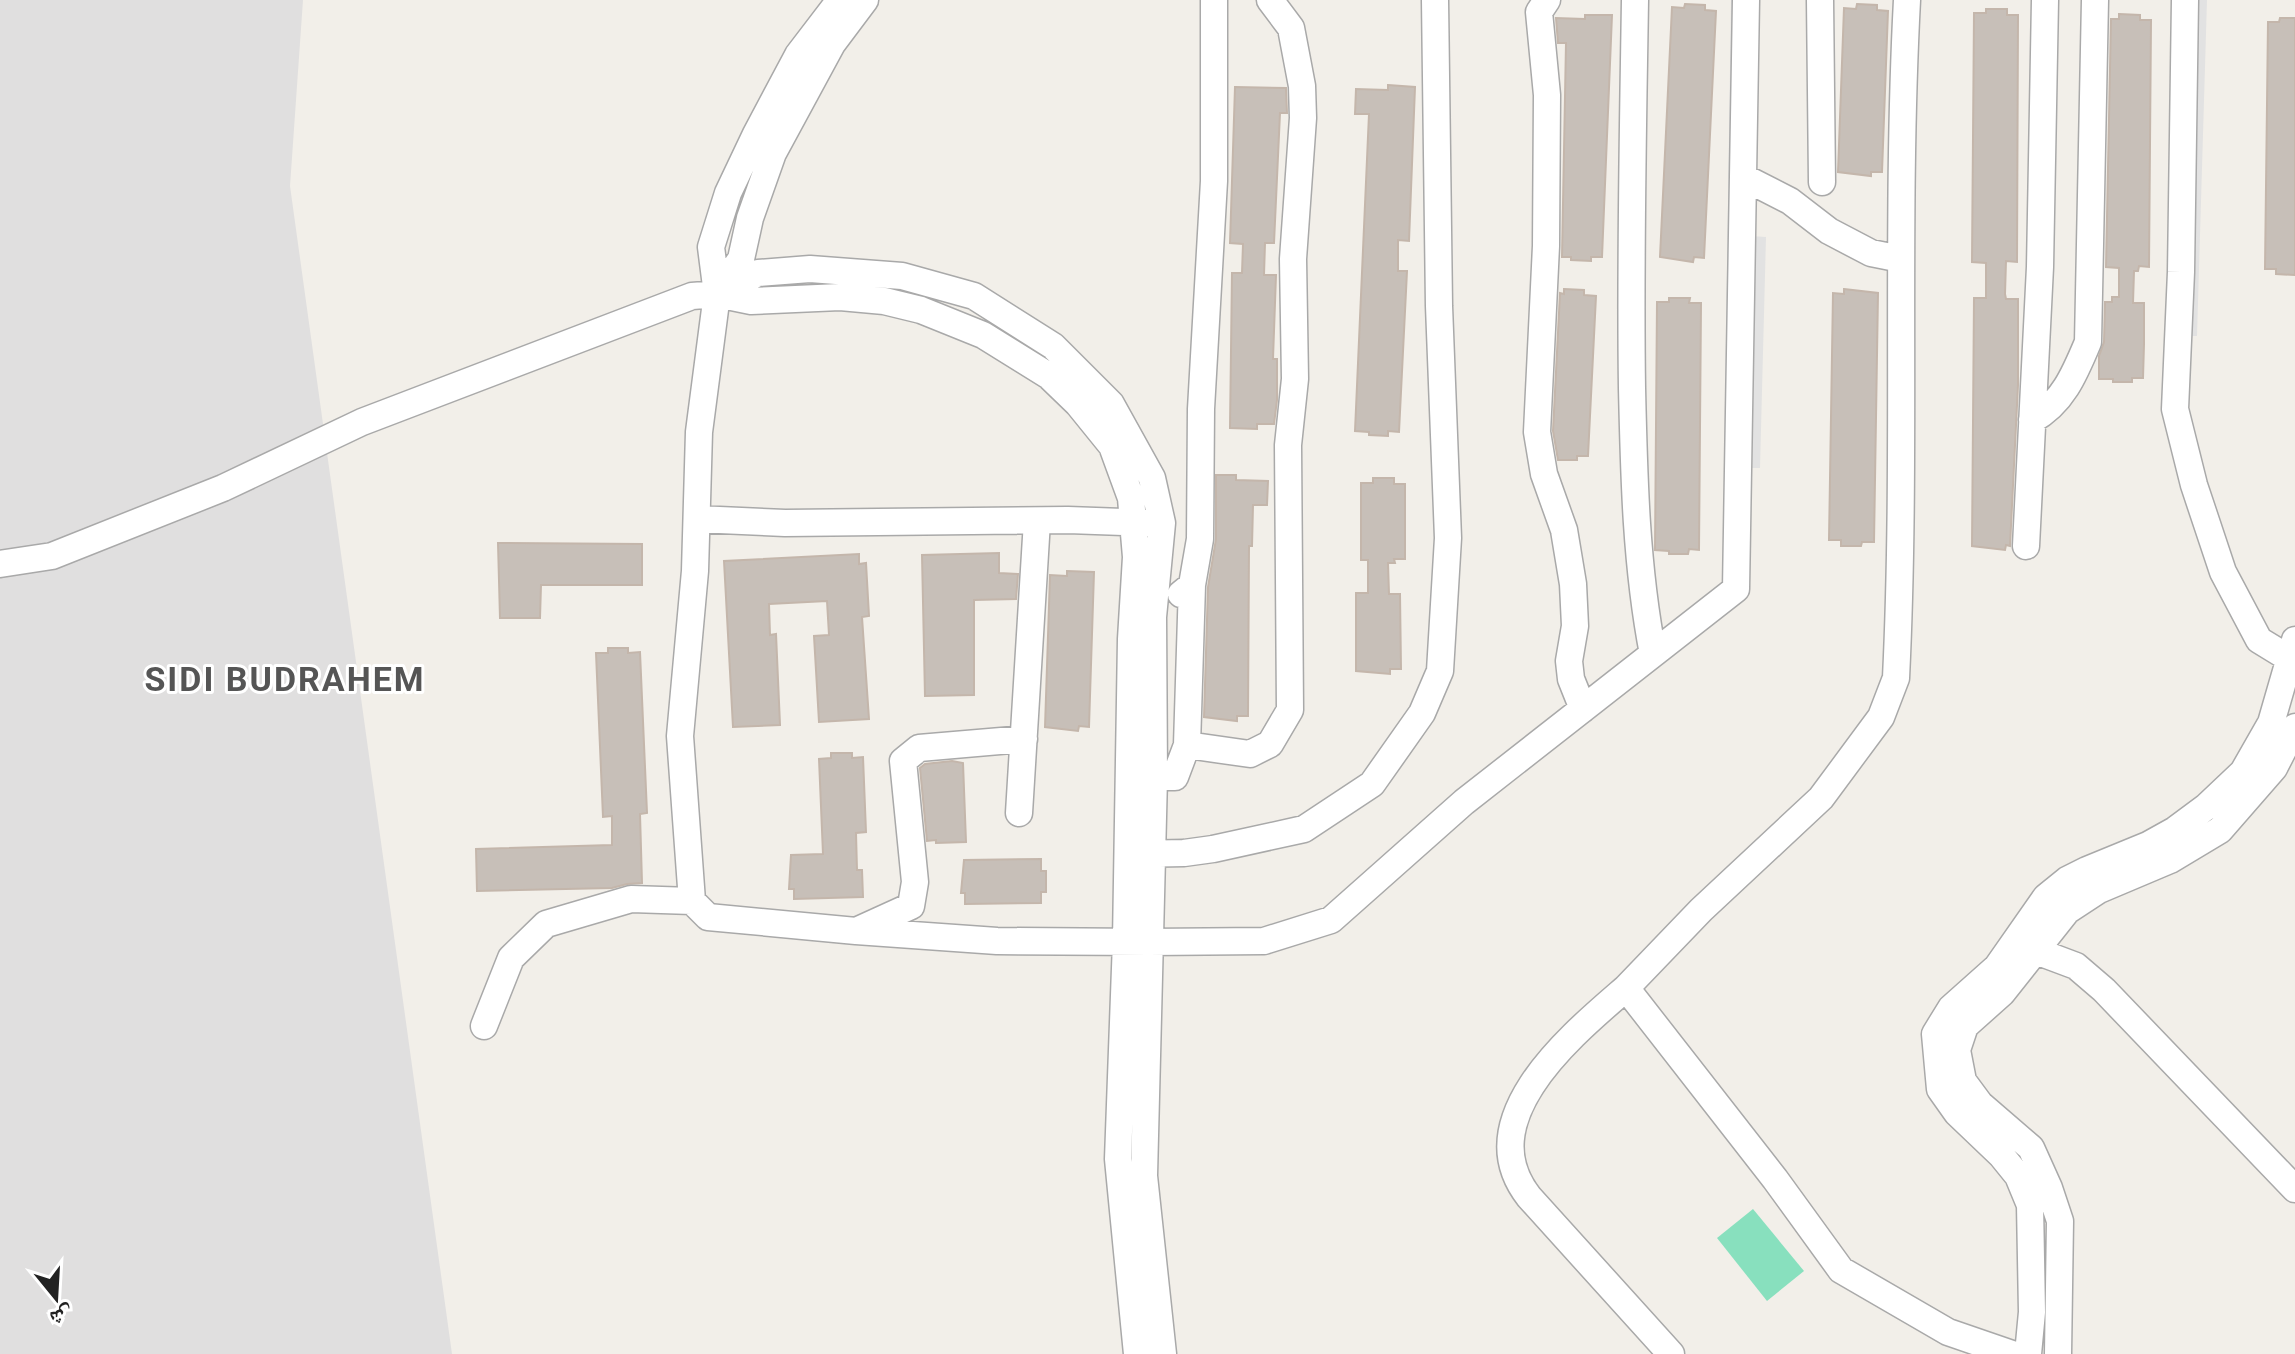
<svg xmlns="http://www.w3.org/2000/svg" width="2295" height="1354" font-family="Roboto,'Noto Naskh Arabic',sans-serif">
<style>
.residential{fill:#e0dfdf}
.pitch{fill:#88e0be}
.parking{fill:#e2e2e2}
.building{fill:#c7bfb8;stroke:#c4b6ab;stroke-width:2}
.lines{fill:none;stroke-linecap:round;stroke-linejoin:round}
.minor-casing{stroke:#a9a9a9;stroke-width:29}
.minor{stroke:#fff;stroke-width:26}
.labels{text-anchor:middle;dominant-baseline:central;stroke-width:6;stroke-linejoin:round;paint-order:stroke}
.district-label{font-size:34px;font-weight:bold;letter-spacing:2px;fill:#555;stroke:#fff}
</style>
<rect width="100%" height="100%" fill="#f2efe9"/>
<path class="residential" d="M0,0H303L290,186L452,1354H0Z"/>
<path class="pitch" d="M1753,1209L1804,1271L1767,1301L1717,1238Z"/>
<path class="parking" d="M1731,0H1738L1732,472L1724,473Z
M2191,0H2207L2197,336H2183Z
M1750,236L1766,237L1760,468H1748Z"/>
<path class="building" d="M1685,4L1705,5V10L1716,11L1704,258L1694,257L1693,262L1660,257L1672,7L1684,8Z
M1857,4L1877,5V10L1888,11L1882,172H1871V176L1838,172L1844,8L1856,9Z
M1986,9H2007V15H2018L2017,262L2006,261L2005,294L2006,299H2018V385L2010,546L2006,545L2005,550L1972,546L1974,298H1986V263L1972,262L1974,13H1986Z
M2119,14L2140,15V20H2151L2149,267L2139,266L2138,271H2134L2133,303H2144V344L2143,378H2132V382H2113V379H2099V356L2104,342L2105,302H2112V297H2119V268L2106,267L2111,19H2119Z
M1585,15H1612L1602,257H1591V261L1571,260V257H1562L1566,43H1558L1556,18L1585,19Z
M2280,18H2295V275L2276,274V269H2265L2268,22H2279Z
M1388,85L1415,87L1409,241L1398,240V271H1407L1399,432L1388,431V436L1369,435V432L1355,431L1369,114H1355L1356,89L1388,90Z
M1235,87L1286,88L1287,113H1280L1274,243H1265L1264,275H1276L1273,359H1277V400L1274,424H1257V429L1230,428L1232,273H1242L1243,244L1230,243Z
M1564,289L1584,290V295L1596,296L1588,456H1577V460H1558L1553,431L1560,293L1564,294Z
M1844,289L1878,293L1874,542H1862L1861,546H1841V540H1829L1833,293L1844,294Z
M1669,298H1690L1689,303H1701L1699,550L1689,549L1688,554H1669V551L1655,550L1657,302H1669Z
M1216,475H1236V480L1268,481L1267,505H1253L1252,546H1249L1248,716H1237V721L1204,717L1208,587L1216,539Z
M1373,478H1394V484H1405V559H1394L1395,563H1388L1389,594H1400L1401,669H1390V674L1356,671V593H1368V560H1361V483H1373Z
M498,543L642,544V585H541L540,618H500Z
M999,553V573L1018,574L1016,599L974,600V695L925,696L922,555Z
M859,554V564L866,563L869,616L862,617L869,719L819,722L814,636L829,635L827,601L769,604L770,635L776,634L780,725L733,727L724,561Z
M1067,571L1094,572L1089,727L1079,726L1078,731L1045,727L1050,575L1067,576Z
M608,648H628V653L640,652L647,813L640,814L642,883L627,884L612,888L477,891L476,849L612,845V816L603,817L596,653H608Z
M831,753H852V758L863,757L866,832L856,833L857,870H862L863,897L794,899V889H789L791,855L823,854L819,759L831,758Z
M952,761L963,763L966,842L936,843V840L927,841L920,768L925,764Z
M1041,859V871H1046V892H1041V903L965,904V893H961L964,860Z"/>
<g class="lines">
<g class="minor-casing">
<path id="minor" d="M1547,0L1539,12L1547,95L1546,246L1537,432L1544,474L1564,530L1573,584L1575,626L1569,661L1571,679L1583,709
M1635,0C1633,129 1630,259 1632,388C1634,478 1636,566 1653,654
M1820,0L1822,182
M2185,0L2181,272L2175,409L2194,485L2223,572L2259,640L2295,662
M1743,177L1790,201L1829,231L1871,253L1901,259
M719,291L741,259L750,218L773,153L832,44L865,0
M717,294L758,273L810,269L902,276L974,296L1053,346L1111,404L1152,478L1162,523L1153,617L1154,777L1144,1176L1163,1354
M2032,420C2063,403 2075,373 2088,342L2095,0
M697,519L785,523L1068,520L1151,523
M2026,546L2040,267L2045,0
M0,564L52,556L223,488L362,422L692,296L717,294L751,301L840,297L884,301L921,310L983,335L1049,376L1078,404L1112,446L1131,498L1136,557L1131,639L1126,941L1118,1159L1137,1354
M1192,585L1187,745L1250,754L1270,744L1290,710L1288,445L1295,379L1293,259L1303,118L1302,86L1291,28L1270,0
M1181,594L1192,585L1200,539L1201,409L1214,181V0
M1154,777H1175L1187,745
M1019,813L1037,521
M1135,854L1184,853L1213,849L1304,829L1372,784L1422,713L1440,671L1448,538L1439,306L1435,0
M692,901L680,736L695,571L699,432L717,294L711,247L728,193L756,134L798,55L840,0
M856,931L911,906L915,882L903,761L919,748L1024,739
M2020,945L2076,966L2104,990L2295,1189
M1626,988L1701,910L1821,798L1881,717L1896,678C1907,452 1895,226 1907,0
M484,1026L511,958L546,924L631,899L692,901L708,917L856,931L997,941L1149,942L1264,941L1331,920L1464,802L1736,589L1746,0
M1671,1354L1529,1197C1468,1119 1573,1034 1626,988L1775,1179L1841,1270L1948,1332L2012,1354
M2028,1354L2032,1312L2030,1205L2018,1176L2001,1155L1957,1113L1940,1089L1935,1034L1951,1008L1997,967L2046,897L2067,880L2087,870L2148,845L2175,830L2206,807L2243,772L2271,723L2295,640
M2058,1354L2060,1221L2049,1188L2031,1148L1980,1104L1963,1081L1957,1050L1965,1026L2002,993L2067,911L2099,890L2170,860L2220,830L2274,768L2295,727"/>
</g>
<use href="#minor" class="minor"/>
</g>
<g class="labels">
<g class="district-label">
<text x="285" y="679">SIDI BUDRAHEM</text>
</g>
</g>
<g transform="translate(56 1298) rotate(162)" stroke="#ffffff" stroke-width="6" paint-order="stroke">
<path d="M0-6L14 30L0 20L-14 30Z" fill="#222222"/>
<text y="-12" font-size="22" font-weight="bold" text-anchor="middle" fill="#222222">ش</text>
</g>
</svg>
